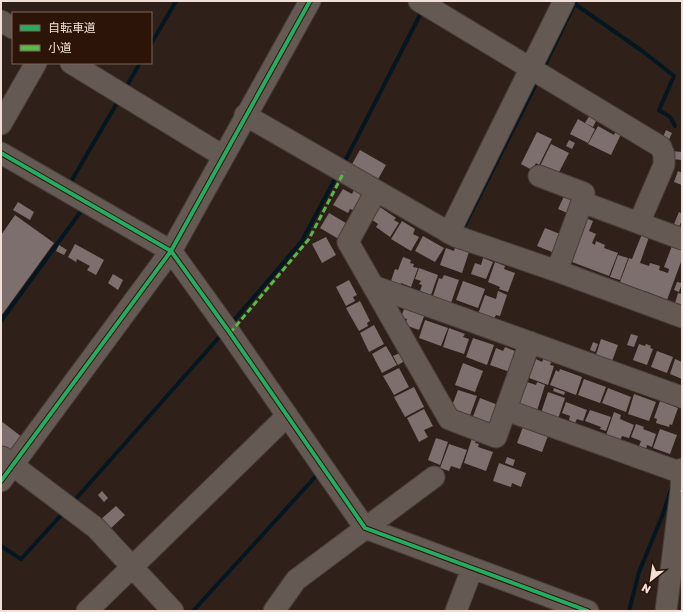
<svg xmlns="http://www.w3.org/2000/svg" width="683" height="612" font-family="'Golos Text','Noto Sans JP',sans-serif">
<style>
.lines{fill:none;stroke-linecap:round;stroke-linejoin:round}
.stream{stroke:#04161f;stroke-width:4}
.building{fill:#7d6f6e}
.minor-casing{stroke:#4a3e39;stroke-width:23}
.minor{stroke:#655954;stroke-width:21}
.quiet{stroke:#58b947;stroke-width:3;stroke-dasharray:6 3;stroke-linecap:butt}
.cycleway-casing{stroke:#2d1408;stroke-width:6}
.cycleway{stroke:#26ab63;stroke-width:4}
</style>
<rect width="100%" height="100%" fill="#2f211a"/>
<g class="lines">
<path class="stream" d="M575,4L645,53L674,76L659,110L670,117L675,126
M151,44L176,1
M545,65L576,1
M126,87L140,63
M343,165L422,11
M69,185L117,103
M465,225L538,80
M1,321L84,207
M230,325L302,241L337,175
M73,502L222,334
M1,546L21,559L65,511
M193,611L317,475
M629,611L639,572L663,514L672,486"/>
</g>
<path class="building" d="M590,115L597,119L593,127L585,123Z
M578,119L595,129L588,143L570,134Z
M619,125L624,128L611,155L588,144L598,126L614,135Z
M666,130L672,133L667,144L661,142Z
M537,132L552,139L539,165L536,163L532,170L521,164Z
M569,140L575,143L572,149L566,146Z
M551,144L569,153L558,174L538,170Z
M360,150L386,165L377,181L351,166Z
M671,151L682,152V160L671,159Z
M678,171L682,173V185L674,182Z
M343,189L352,194L354,190L363,195L355,211L350,209L348,213L333,205Z
M566,192L579,197L572,215L558,209Z
M18,202L34,212L30,220L13,210Z
M380,207L396,218L394,220L399,223L390,237L376,227L378,224L371,219Z
M679,212L682,214V220L677,231L672,229Z
M329,213L351,226L342,241L320,228Z
M15,215L54,243L1,316V235Z
M583,217L593,221L589,231L596,234L592,243L595,245L596,241L605,245L604,248L618,253L609,276L572,262L579,242H577Z
M402,221L415,229L413,234L419,237L411,251L391,239Z
M545,228L565,236L557,254L537,246Z
M642,234L649,237L640,263L649,266L650,263L660,266L659,270L668,273L669,269L664,267L673,243L682,247V259L667,300L645,291L644,294L629,289L630,286L620,282L629,258L632,259Z
M423,236L444,248L435,262L415,251Z
M326,237L336,255L322,263L312,244Z
M75,244L104,260L96,275L87,270L90,266L77,259L76,262L68,257Z
M59,245L67,250L64,255L56,251Z
M455,247L469,252L462,273L440,265L446,248L454,251Z
M618,255L628,258L620,280L610,277Z
M403,257L411,260L410,263L414,264L413,267L418,268L411,287L401,283L399,287L390,284L395,269L398,270Z
M483,258L493,262L486,279L471,274L475,263L481,265Z
M495,262L505,266L504,269L515,273L508,292L499,289L500,287L488,282Z
M419,268L438,275L431,295L420,291L422,285L419,284L421,281L415,279Z
M113,274L123,280L118,290L108,283Z
M444,275L459,280L451,303L433,296L439,278L442,279Z
M349,280L357,295L353,297L355,301L346,306L336,287Z
M463,281L485,289L478,308L456,300Z
M677,282L682,283L679,292L674,290Z
M498,291L507,295L500,316L496,315L494,319L478,314L485,295L496,299Z
M678,293L682,294V305L675,303Z
M360,301L370,321L367,323L368,326L359,331L346,308Z
M406,304L426,311L419,330L405,325L407,319L401,317Z
M425,320L448,328L441,346L419,338Z
M374,325L384,344L369,352L360,333Z
M449,328L465,334L463,337L469,339L464,354L443,347Z
M631,334L638,336L634,347L627,345Z
M473,338L494,345L487,365L466,357Z
M601,339L618,345L611,364L595,358Z
M593,342L598,344L595,352L590,350Z
M639,344L645,346L646,344L651,346L650,348L653,349L647,365L633,360Z
M386,346L397,365L382,373L372,354Z
M505,347L520,353L513,373L490,365L496,348L503,351Z
M657,351L673,357L667,373L651,367Z
M402,352L406,360L398,365L393,356Z
M544,357L552,360L550,365L554,366L548,385L529,378L536,359L542,362Z
M675,359L682,362V379L670,374Z
M463,363L483,371L475,392L455,385Z
M399,368L409,387L394,395L383,376Z
M560,369L582,377L576,395L550,385L556,370L559,372Z
M584,379L606,387L600,403L578,395Z
M527,382L536,385L537,382L545,385L536,414L518,408Z
M414,387L424,407L405,417L394,397Z
M554,388L565,392L564,395L553,391Z
M608,388L631,397L626,412L602,403Z
M458,390L477,396L469,418L450,411Z
M548,392L565,398L558,419L541,413Z
M634,394L656,402L649,421L628,414Z
M480,398L498,405L490,425L472,419Z
M660,401L678,408L672,425L670,424L669,427L656,423L657,419L654,418Z
M566,402L587,410L583,421L577,419L575,423L569,420L570,416L562,413Z
M424,409L433,426L424,430L428,437L419,442L407,418Z
M590,410L611,417L606,431L600,429L601,427L585,421Z
M614,412L621,415L620,419L634,425L629,438L622,436L619,443L605,438Z
M1,421L22,437L9,455L1,449Z
M524,424L549,433L542,452L517,443Z
M636,424L644,427L643,429L656,434L652,447L647,445L646,449L639,446L641,441L631,437Z
M660,429L677,435L670,454L653,448Z
M473,435L478,437L475,443L479,444L478,447L493,452L486,471L464,463Z
M436,438L448,442L440,465L428,460Z
M449,444L467,450L460,469L451,466L449,471L440,468Z
M507,457L515,460L513,466L505,463Z
M499,463L526,473L521,487L512,483L511,487L493,481Z
M102,491L108,498L104,502L98,495Z
M116,506L125,515L108,531L99,521Z"/>
<g class="lines">
<g class="minor-casing">
<path id="minor" d="M419,1L661,147L664,155V165L639,223
M1,21L13,28
M71,63L223,156
M245,115L455,236L557,271L682,317
M1,124L36,63
M1,153L171,251L230,333L365,528L588,611
M539,176L584,193L582,202
M376,191L348,242L449,419L496,437L530,342
M449,233L564,1
M557,271L582,202L682,239
M373,286L682,397
M506,410L682,473
M2,457L96,528L173,611
M1,481L171,251L310,1
M87,611L287,416
M274,611L296,580L434,477
M456,611L472,569
M666,611L681,490L682,469"/>
</g>
<use href="#minor" class="minor"/>
<path class="quiet" d="M230,333L309,239L344,172
M681,490L682,491"/>
<g class="cycleway-casing">
<path id="cycleway" d="M1,153L171,251L230,333L365,528L588,611
M1,481L171,251L310,1"/>
</g>
<use href="#cycleway" class="cycleway"/>
</g>
<rect width="683" height="612" fill="none" stroke="#f2e0d8" stroke-width="4"/>
<rect x="12" y="12" width="140" height="52" fill="#2d1408" stroke="#7c665b"/>
<rect x="20" y="25" width="20" height="6" fill="#26ab63" stroke="#7c665b"/>
<text x="48" y="32" font-size="12" fill="#f2e0d8">自転車道</text>
<rect x="20" y="45" width="20" height="6" fill="#58b947" stroke="#7c665b"/>
<text x="48" y="52" font-size="12" fill="#f2e0d8">小道</text>
<g transform="translate(651 580) rotate(210)" stroke="#2d1408" stroke-width="3" paint-order="stroke">
<path d="M0-3L7 15L0 10L-7 15Z" fill="#f2e0d8"/>
<text y="-6" font-size="11" font-weight="bold" text-anchor="middle" fill="#f2e0d8">N</text>
</g>
</svg>
